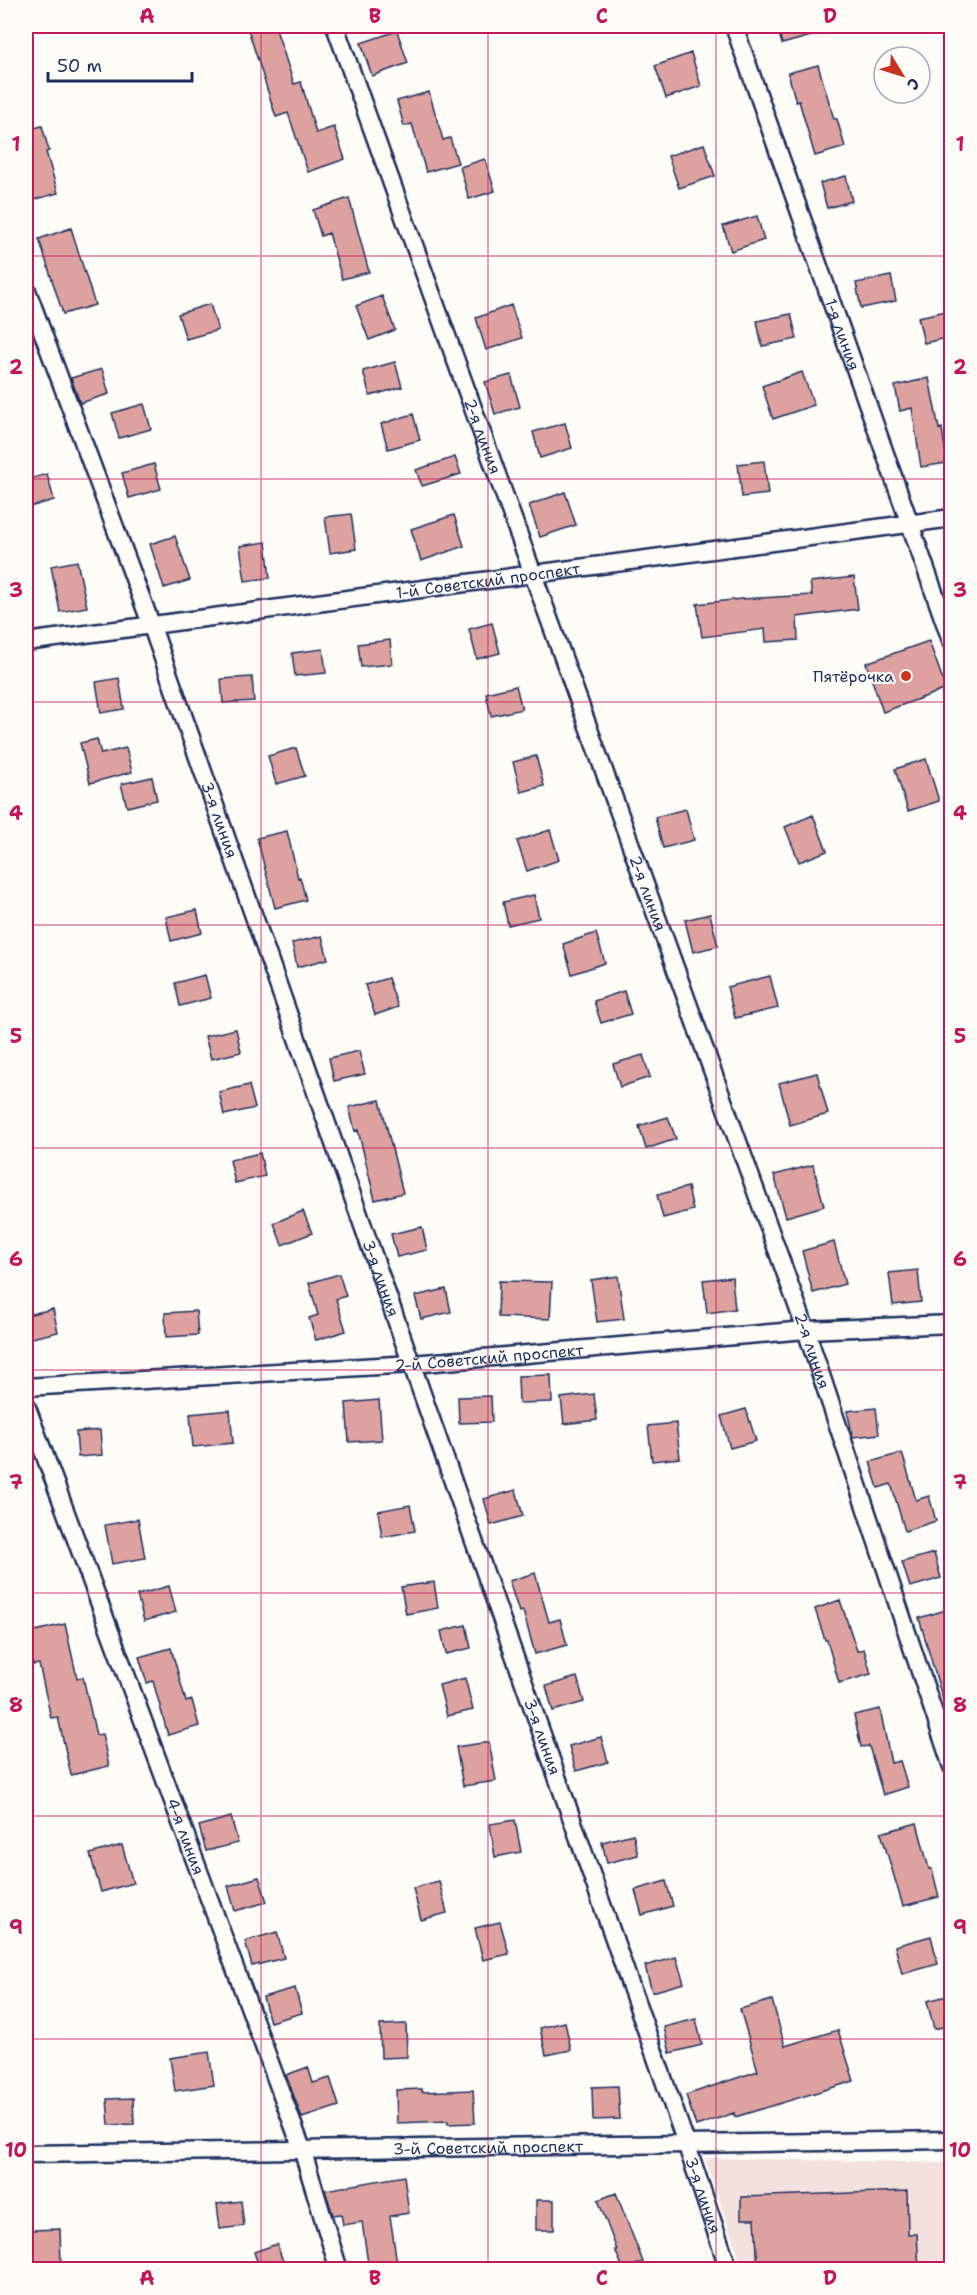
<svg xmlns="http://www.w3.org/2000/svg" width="977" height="2295" font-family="'Shantell Sans',sans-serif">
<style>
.built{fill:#f3e1dd}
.building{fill:#dda2a0;stroke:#1b2f5e;stroke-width:1.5}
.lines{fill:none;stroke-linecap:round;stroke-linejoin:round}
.street-casing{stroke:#1b2f5e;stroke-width:21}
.street{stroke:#fdfcf7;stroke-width:16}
.grid{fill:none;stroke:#c2185b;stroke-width:1.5;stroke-opacity:0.55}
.poi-dot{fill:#c8321e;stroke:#fdfcf7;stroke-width:2}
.labels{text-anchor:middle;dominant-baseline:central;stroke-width:4.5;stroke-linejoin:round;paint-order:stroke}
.street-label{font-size:16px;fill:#1b2f5e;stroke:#fdfcf7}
.poi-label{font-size:16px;fill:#1b2f5e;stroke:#fdfcf7;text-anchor:end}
.neatline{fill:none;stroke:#c2185b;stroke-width:2}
.grid-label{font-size:20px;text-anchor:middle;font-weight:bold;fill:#c2185b}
</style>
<rect width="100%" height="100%" fill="#fdfcf7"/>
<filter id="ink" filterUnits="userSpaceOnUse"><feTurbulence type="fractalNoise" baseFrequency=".0167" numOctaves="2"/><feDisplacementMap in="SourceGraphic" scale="12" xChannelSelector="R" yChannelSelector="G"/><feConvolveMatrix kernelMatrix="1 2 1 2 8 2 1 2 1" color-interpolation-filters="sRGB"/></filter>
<g filter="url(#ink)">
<path class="built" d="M705,2158L951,2163V2269H743Z"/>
<path class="building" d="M247,26H275L294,84L301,82L316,133L334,127L345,159L308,172L288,113L276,117Z
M777,26H832L833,30L782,44Z
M397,31L408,63L372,76L361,43Z
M691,53L701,86L666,98L655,66Z
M818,65L834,119H837L845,147L815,156L799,101L796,102L788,73Z
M429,92L443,140L450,138L458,163L426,172L412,124L404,126L397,101Z
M42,126L49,151L46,152L58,193L26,202V130Z
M704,144L715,176L679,188L668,156Z
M485,159L495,191L469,199L460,167Z
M846,176L852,201L827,208L820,183Z
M349,198L369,272L342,279L329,233L321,236L313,210Z
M757,216L764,240L731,251L723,226Z
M71,228L95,305L63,314L39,239Z
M891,276L896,301L861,308L856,283Z
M382,296L395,330L369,340L356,306Z
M210,304L218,330L186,339L178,314Z
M511,305L522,338L486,350L476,318Z
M951,310V337L924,343L918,317Z
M791,314L797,339L762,346L757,321Z
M395,362L402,387L370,396L363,371Z
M102,369L109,394L80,403L71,378Z
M802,372L814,405L773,419L762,386Z
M511,375L520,407L495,414L485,382Z
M929,378L939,429L942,428L947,463L921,467L912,408L900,411L895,386Z
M144,404L151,429L119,438L112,413Z
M413,414L420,440L388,449L381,424Z
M565,423L572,448L540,458L533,432Z
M455,457L461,474L422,486L416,470Z
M764,461L768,494L742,497L738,464Z
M154,464L161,489L129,498L122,473Z
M47,474L54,500L26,508V480Z
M565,492L576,525L540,537L529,505Z
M351,514L356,549L330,553L325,517Z
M454,515L464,546L421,561L411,529Z
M175,536L190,580L164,588L150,544Z
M266,542L270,578L245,581L240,546Z
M77,561L87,607L60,612L51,566Z
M854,577L858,609L797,617L798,640L766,642L765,629L702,637L697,604L741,599L812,595L810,582Z
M492,623L500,653L477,659L469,629Z
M390,640L392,664L361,667L358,644Z
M929,641L946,689L883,712L866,663Z
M323,649L326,673L295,676L292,653Z
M252,677L254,701L223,703L221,679Z
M119,678L124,709L101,713L96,682Z
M516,686L522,709L491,716L486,693Z
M97,739L101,754L126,748L132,772L90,783L80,743Z
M296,748L305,776L276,784L268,756Z
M536,756L544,786L521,792L513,762Z
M926,759L939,801L908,811L895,769Z
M152,777L157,800L127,807L121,784Z
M686,809L694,840L663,848L655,817Z
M813,815L827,851L799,862L785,827Z
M550,830L559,860L527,871L517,841Z
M287,831L298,878L300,877L306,900L275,908L257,838Z
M534,895L539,918L508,925L503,902Z
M197,910L202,933L171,941L166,917Z
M710,914L718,946L693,952L685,920Z
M596,933L605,963L572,974L563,944Z
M322,936L328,959L297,967L292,943Z
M205,975L211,998L180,1006L175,983Z
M770,976L778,1008L735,1018L727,987Z
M388,978L398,1007L375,1015L365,985Z
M624,991L631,1014L601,1023L594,1001Z
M236,1029L241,1052L211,1059L205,1036Z
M359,1051L365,1074L334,1081L329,1058Z
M643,1055L650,1077L620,1087L613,1064Z
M817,1073L828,1114L790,1125L779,1083Z
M249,1085L255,1108L224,1115L219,1092Z
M380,1100L403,1193L375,1200L358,1130L355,1131L349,1107Z
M668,1117L676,1139L646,1149L639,1126Z
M260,1153L265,1176L235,1183L230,1160Z
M813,1165L824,1206L786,1217L774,1175Z
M688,1187L693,1210L663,1218L657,1195Z
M303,1211L312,1233L282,1245L274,1223Z
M422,1227L427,1250L397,1257L391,1234Z
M834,1242L845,1284L813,1293L802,1251Z
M918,1270L921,1302L893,1305L889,1273Z
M339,1274L346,1296L336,1299L346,1331L316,1340L309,1318L318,1315L309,1283Z
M618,1276L624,1319L597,1322L591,1280Z
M732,1277L735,1309L707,1313L703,1280Z
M499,1281L552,1282L550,1319L498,1317Z
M446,1289L451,1312L421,1319L415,1296Z
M53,1309L58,1332L27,1339L26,1315Z
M196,1311L198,1335L166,1337L165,1313Z
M551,1375L552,1402L519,1403L518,1376Z
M594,1394L597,1420L564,1424L561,1398Z
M491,1396L492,1422L459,1423L458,1397Z
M379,1400L382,1440L349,1442L346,1403Z
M876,1408L879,1434L853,1437L847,1411Z
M746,1409L756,1441L730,1448L721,1416Z
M230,1410L233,1443L193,1447L190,1414Z
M676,1423L680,1458L652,1461L648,1426Z
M100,1430L102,1455L78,1457L76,1432Z
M902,1453L916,1500L929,1496L936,1521L905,1531L891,1484L878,1488L870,1462Z
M516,1490L523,1516L491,1525L484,1499Z
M410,1505L415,1531L382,1537L378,1511Z
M138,1519L145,1558L112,1564L105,1525Z
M934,1553L941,1578L910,1587L902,1562Z
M535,1573L549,1622L560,1619L567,1645L535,1654L523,1611L519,1612L509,1581Z
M434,1582L438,1608L406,1614L401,1587Z
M169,1586L176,1612L144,1621L137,1595Z
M840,1600L857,1651L864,1649L871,1674L839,1683L827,1640H825L815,1609Z
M946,1610L951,1628V1714H947L919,1618Z
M65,1624L77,1678L83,1677L96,1735L102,1734L109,1766L71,1775L58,1717L51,1718L39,1664L33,1665L26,1633Z
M466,1625L471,1648L446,1654L441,1631Z
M171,1648L186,1702L192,1700L199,1726L168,1735L153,1681L147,1683L139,1657Z
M577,1677L584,1702L553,1711L546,1686Z
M465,1678L473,1710L447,1716L439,1685Z
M880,1709L891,1763L900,1761L908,1787L883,1795L869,1746L861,1747L854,1715Z
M601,1737L608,1762L576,1771L569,1746Z
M489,1742L496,1781L463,1786L456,1747Z
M231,1817L238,1843L206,1851L199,1826Z
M515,1820L521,1852L495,1857L490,1824Z
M917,1823L929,1869H932L939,1897L903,1906L881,1833Z
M633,1834L638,1855L607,1863L602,1842Z
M122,1845L133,1883L101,1892L90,1854Z
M259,1877L267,1902L235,1911L228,1886Z
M439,1881L447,1913L421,1920L413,1888Z
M666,1881L673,1906L642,1915L635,1890Z
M500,1922L509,1954L483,1960L475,1928Z
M277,1932L284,1958L252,1966L245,1941Z
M931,1936L938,1964L902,1974L895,1946Z
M676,1957L684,1983L652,1992L645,1966Z
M295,1988L302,2013L270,2022L263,1997Z
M951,1995V2025L934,2029L927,2001Z
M772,2000L785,2046L838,2030L854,2081L735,2117L734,2113L696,2126L686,2095L758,2071L740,2009Z
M696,2019L702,2045L670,2053L664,2027Z
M565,2022L571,2050L546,2055L540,2028Z
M406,2024L407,2057L381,2058L380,2025Z
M209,2052L214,2085L175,2091L170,2058Z
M308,2067L313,2083L330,2078L339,2106L302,2118L286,2075Z
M618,2086L620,2119L593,2120L592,2087Z
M422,2089V2092L473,2090L475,2123L448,2124V2121L397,2123L396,2090Z
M133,2098L134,2124L109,2125L107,2099Z
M404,2176L409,2213L390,2216L398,2270H369L362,2222L343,2225L341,2214L333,2215L325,2190Z
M907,2191L908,2234H917L919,2270H758L755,2219H741V2197Z
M616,2193L643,2262L624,2270L615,2250H617L598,2200Z
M536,2200H554V2230H536Z
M241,2201L244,2226L220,2229L217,2204Z
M60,2229L61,2266L32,2267L31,2230Z
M277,2244L286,2270H260L254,2252Z"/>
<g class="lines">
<g class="street-casing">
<g id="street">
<path id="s1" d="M335,26L806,1330L952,1767"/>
<path id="s2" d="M734,26L952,643"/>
<path id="s3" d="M26,288L151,624L686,2143L729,2270"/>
<path id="s4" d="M26,642L952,518"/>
<path id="s5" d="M26,1387L412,1364L806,1330L952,1324"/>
<path id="s6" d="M26,1405L302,2149L339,2270"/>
<path id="s7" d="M26,2154L952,2140"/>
</g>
</g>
<use href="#street" class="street"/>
</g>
</g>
<path class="grid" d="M261,26V2270M488,26V2270M716,26V2270M26,256H952M26,479H952M26,702H952M26,925H952M26,1148H952M26,1370H952M26,1593H952M26,1816H952M26,2039H952"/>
<circle class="poi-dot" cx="906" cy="676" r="6"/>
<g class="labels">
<g class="street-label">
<text stroke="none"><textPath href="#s2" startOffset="327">1-я линия</textPath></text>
<text stroke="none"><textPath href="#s1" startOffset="436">2-я линия</textPath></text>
<text stroke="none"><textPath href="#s4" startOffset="466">1-й Советский проспект</textPath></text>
<text stroke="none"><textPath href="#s3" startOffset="566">3-я линия</textPath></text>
<text stroke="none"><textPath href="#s1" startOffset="922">2-я линия</textPath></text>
<text stroke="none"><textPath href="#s3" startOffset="1052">3-я линия</textPath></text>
<text stroke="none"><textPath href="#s1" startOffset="1408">2-я линия</textPath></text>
<text stroke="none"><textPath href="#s5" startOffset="464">2-й Советский проспект</textPath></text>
<text stroke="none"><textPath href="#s3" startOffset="1538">3-я линия</textPath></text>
<text stroke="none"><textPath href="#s6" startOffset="460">4-я линия</textPath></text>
<text stroke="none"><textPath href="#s7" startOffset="462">3-й Советский проспект</textPath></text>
<text stroke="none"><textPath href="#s3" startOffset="2024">3-я линия</textPath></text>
</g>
<g class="poi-label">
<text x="894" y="676">Пятёрочка</text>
</g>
</g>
<rect width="977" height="2295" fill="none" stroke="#fdfcf7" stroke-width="66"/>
<g transform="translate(902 75) rotate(128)"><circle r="28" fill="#fdfcf7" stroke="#a3aaba" stroke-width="1.5"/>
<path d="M0-4.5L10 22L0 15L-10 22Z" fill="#c8321e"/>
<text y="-9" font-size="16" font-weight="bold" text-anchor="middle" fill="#1b2f5e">С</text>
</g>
<path d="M48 72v9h144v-9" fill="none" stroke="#1b2f5e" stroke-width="3"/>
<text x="57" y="72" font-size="18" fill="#1b2f5e" stroke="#fdfcf7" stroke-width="4.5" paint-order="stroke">50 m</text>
<rect x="33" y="33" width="911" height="2229" class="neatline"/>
<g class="grid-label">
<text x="147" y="23">A</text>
<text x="375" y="23">B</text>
<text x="602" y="23">C</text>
<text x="830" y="23">D</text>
<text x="16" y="151">1</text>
<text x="960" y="151">1</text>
<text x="16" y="374">2</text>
<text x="960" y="374">2</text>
<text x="16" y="597">3</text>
<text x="960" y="597">3</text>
<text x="16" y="820">4</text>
<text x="960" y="820">4</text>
<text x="16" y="1043">5</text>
<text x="960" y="1043">5</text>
<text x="16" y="1266">6</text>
<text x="960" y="1266">6</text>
<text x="16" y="1489">7</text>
<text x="960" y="1489">7</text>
<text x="16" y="1712">8</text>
<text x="960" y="1712">8</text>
<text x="16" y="1934">9</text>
<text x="960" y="1934">9</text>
<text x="16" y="2157">10</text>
<text x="960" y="2157">10</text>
<text x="147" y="2285">A</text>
<text x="375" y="2285">B</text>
<text x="602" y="2285">C</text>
<text x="830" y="2285">D</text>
</g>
</svg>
